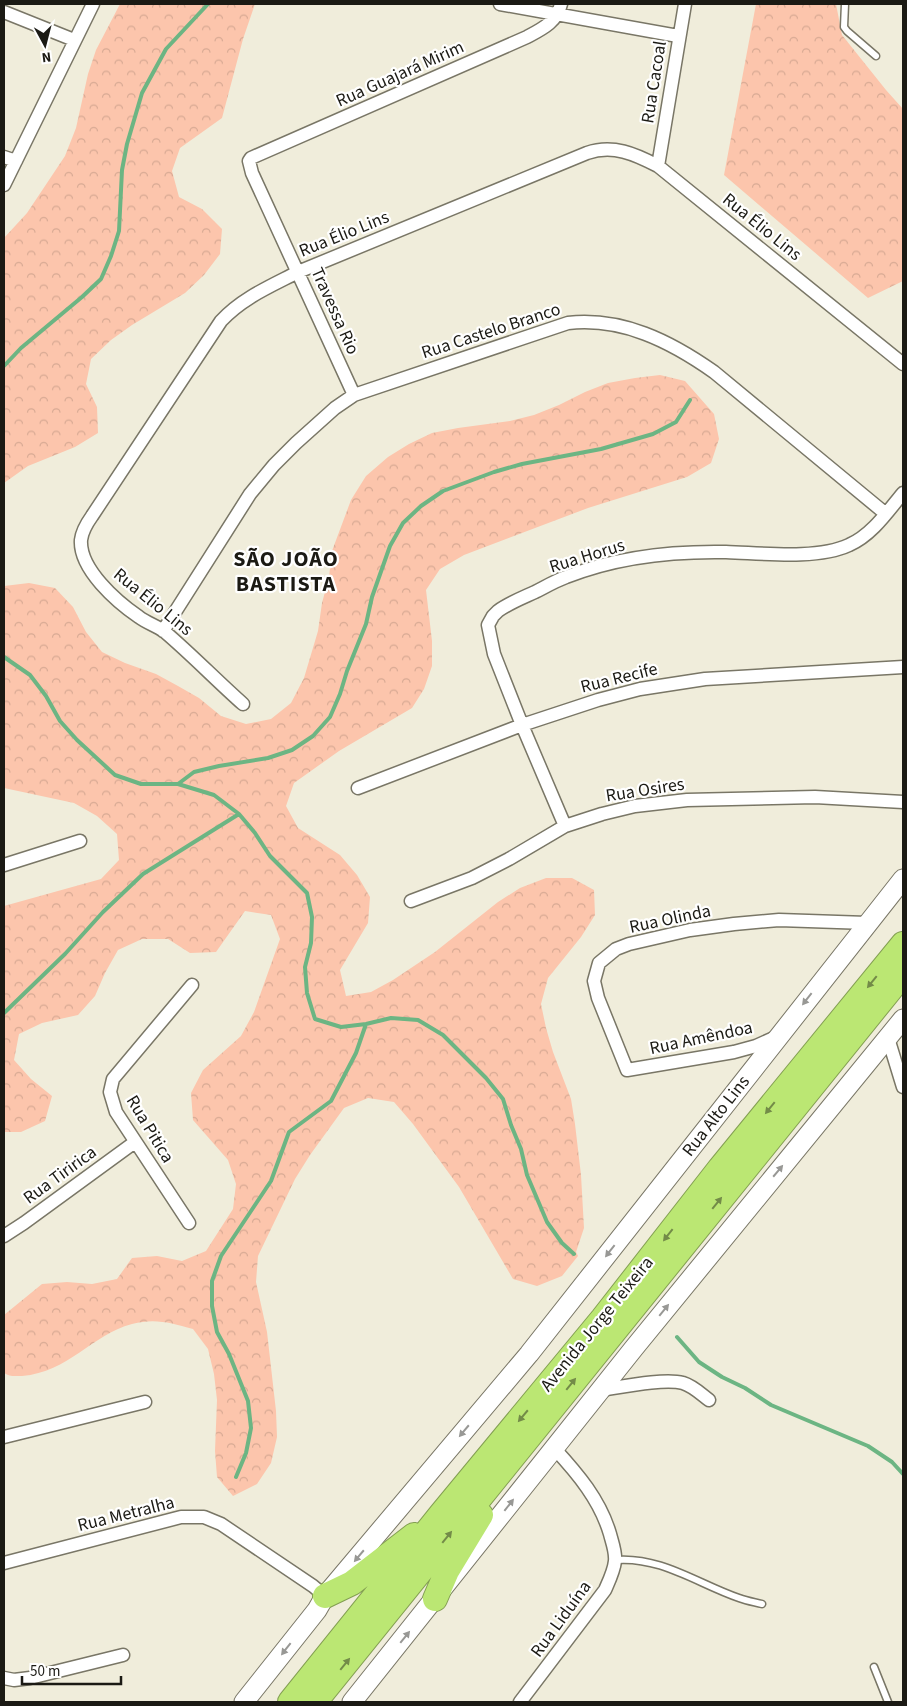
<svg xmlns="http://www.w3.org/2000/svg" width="907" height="1706" font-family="'Source Sans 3',sans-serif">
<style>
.forest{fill:url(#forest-crowns)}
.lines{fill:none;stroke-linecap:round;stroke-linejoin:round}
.stream{stroke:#6cb583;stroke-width:4}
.lane-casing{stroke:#797666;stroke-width:9}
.street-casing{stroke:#797666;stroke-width:15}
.secondary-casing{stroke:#797666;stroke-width:21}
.highway-casing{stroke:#839f52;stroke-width:26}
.lane{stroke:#fff;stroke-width:6}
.street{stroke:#fff;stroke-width:12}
.secondary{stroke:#fff;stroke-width:19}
.highway{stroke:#bbe773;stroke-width:24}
.oneway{fill:#738b48}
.oneway2{fill:#989895}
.labels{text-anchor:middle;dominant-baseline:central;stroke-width:4.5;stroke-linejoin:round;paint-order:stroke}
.street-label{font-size:18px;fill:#1b1a14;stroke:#fff}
.district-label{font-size:22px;font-weight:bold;letter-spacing:1px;fill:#1b1a14;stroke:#fff}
</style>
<defs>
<pattern id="forest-crowns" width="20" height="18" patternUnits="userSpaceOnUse" patternTransform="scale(1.25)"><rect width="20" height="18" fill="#fcc5ac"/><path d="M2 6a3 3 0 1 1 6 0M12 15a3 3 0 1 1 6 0" fill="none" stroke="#d7a993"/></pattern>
</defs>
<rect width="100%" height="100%" fill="#f0eddb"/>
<path class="forest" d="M120,4H255L243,39L222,118L180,148L172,171L179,197L202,209L222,229L220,254L204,275L185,293L132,325L111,340L91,359L86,384L97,407L98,433L75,447L28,466L4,483V238L27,213L65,156L76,128L88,74L96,50Z
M756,4H836L842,35L886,90L903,109V281L868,298L724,175Z
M660,375L685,381L714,414L719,439L711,463L687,477L588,508L464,555L440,569L426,590L432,641V666L424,689L412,708L339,751L294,783L286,806L298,828L340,855L357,875L370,897L368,923L340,970L346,996L371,992L393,980L435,952L498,902L520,888L546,878H572L594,890L595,915L581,937L548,978L541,1004L546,1028L553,1052L571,1099L575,1124L581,1175L584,1228L576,1252L578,1256L562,1276L537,1286L513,1279L459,1187L413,1124L394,1102L368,1098L344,1108L310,1155L295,1179L258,1256L256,1282L267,1332L276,1411L277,1437L271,1463L257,1484L233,1496L217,1477L215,1451L217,1400L214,1374L208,1349L193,1329C170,1323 156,1318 132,1324C91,1335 69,1372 22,1376C14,1376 10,1377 4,1373V1315L42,1284L67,1282L92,1284L117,1279L132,1258L157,1256L182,1261L206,1251L233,1209L236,1184L228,1160L193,1120L191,1093L203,1070L241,1036L254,1012L280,939L271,915L245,911L216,952L190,953L168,939H142L118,950L105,973L95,996L78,1015L42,1023L19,1034L14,1060L31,1079L52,1096L45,1121L21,1132H4V906L101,879L119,860L117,834L97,816L74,803L4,788V586L29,583L55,588L73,607L86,632L102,652L125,663L156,674L178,686L199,698L221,716L246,724L271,719L291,703L304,678L318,631L322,603L329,577L332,551L351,500L366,476L388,457L409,444L432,433L458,428L510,421L534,415L559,405L585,392L608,383L635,378Z"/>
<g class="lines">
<path class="stream" d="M4,366L21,348L82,297L101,279L111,256L119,231L122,170L127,144L142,93L166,49L208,4
M4,657L30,675L46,696L60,721L77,740L115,775L141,784H178L214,795L239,814L255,833L270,856L307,893L312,917L311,943L305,967L307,993L315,1019L341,1027L366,1024L391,1018L418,1020L443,1035L486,1078L503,1099L511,1125L521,1149L527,1175L547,1222L562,1243L574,1254
M178,784L194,772L219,766L268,758L292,750L313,736L330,717L340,694L347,671L366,624L372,597L390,546L403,523L421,506L443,491L494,472L522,464L601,449L653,434L676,422L690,400
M4,1013L65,954L103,912L143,874L239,814
M677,1337L699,1362L722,1377L745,1388L771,1405L868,1446L892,1462L903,1474
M236,1477L246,1453L251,1428L248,1401L229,1354L217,1332L212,1306V1281L221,1256L271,1181L289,1132L331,1101L356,1053L366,1024"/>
<g class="lane-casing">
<path id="lane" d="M845,4L844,27L847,31L876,56
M615,1560C661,1556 698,1584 739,1598C747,1601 754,1602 762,1604
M874,1667L888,1702"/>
</g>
<g class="street-casing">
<path id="street" d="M500,4L678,36
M4,12L74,40
M4,157L16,161
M658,166L685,4
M4,185L93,4
M354,395L252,173L249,161L251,158L527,37C542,29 557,22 561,4
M163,631L250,494L274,465L296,443L335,408L354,395L568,323C622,317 670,341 714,372L886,514
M243,704C217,681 192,655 165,632C157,626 147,623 139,617C117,602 79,569 81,540C82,531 87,523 92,516L221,321C242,298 271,286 298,272L587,153C613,144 635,154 658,166L903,364
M358,788L522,725L598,700L640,689L705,679L903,667
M565,826L522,725L494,654L488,625L493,616L498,611C509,603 522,598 535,592C545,587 555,581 566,577C616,557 672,551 726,552C761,553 817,560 849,545C872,535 888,511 903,493
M4,865L80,841
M411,901L472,878L509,859L565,826L602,814L635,806L687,800L815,797L903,802
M776,1037L756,1046L734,1052L627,1070L598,998L594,981L599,963L616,949L629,944L690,930L734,924L779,920L867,923
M888,1038L903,1087
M189,1223L116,1112L110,1092L113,1079L192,985
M4,1236L24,1223L135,1142
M600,1390C621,1387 664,1378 683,1383C693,1386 701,1394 709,1400
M4,1437L145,1402
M4,1563L181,1517H204L221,1524L313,1586L325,1596
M4,1678L14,1680L30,1678L123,1655
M520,1702L605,1590C609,1581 614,1571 615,1561C616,1552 612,1542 610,1534C600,1500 578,1474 554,1448"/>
</g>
<g class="secondary-casing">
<path id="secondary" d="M244,1702L317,1610L325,1596L529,1354L903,879
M352,1702L634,1348L903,1019"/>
</g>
<g class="highway-casing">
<path id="highway" d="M325,1596L352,1583L414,1535
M435,1599L447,1571L481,1515
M290,1702L441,1514L603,1318L720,1168L903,944
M315,1702L903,974"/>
</g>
<use href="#lane" class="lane"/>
<use href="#street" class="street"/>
<use href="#secondary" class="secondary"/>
<use href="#highway" class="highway"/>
</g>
<defs><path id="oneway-solid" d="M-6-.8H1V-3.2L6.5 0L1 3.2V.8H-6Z" transform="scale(1.25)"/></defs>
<g class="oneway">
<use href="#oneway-solid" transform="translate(872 982) rotate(129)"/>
<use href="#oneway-solid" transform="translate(770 1108) rotate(129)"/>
<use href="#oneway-solid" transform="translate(717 1203) rotate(-51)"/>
<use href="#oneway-solid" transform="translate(668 1235) rotate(128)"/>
<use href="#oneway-solid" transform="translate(571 1384) rotate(-51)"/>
<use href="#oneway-solid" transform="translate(523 1416) rotate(130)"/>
<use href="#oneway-solid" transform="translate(447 1537) rotate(-51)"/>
<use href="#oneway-solid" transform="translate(345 1664) rotate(-51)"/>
</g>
<g class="oneway2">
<use href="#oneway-solid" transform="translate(807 999) rotate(128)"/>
<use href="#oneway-solid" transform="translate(778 1171) rotate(-50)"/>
<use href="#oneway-solid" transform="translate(610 1251) rotate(128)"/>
<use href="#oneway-solid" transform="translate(664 1310) rotate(-51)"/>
<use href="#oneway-solid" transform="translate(464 1431) rotate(130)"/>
<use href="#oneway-solid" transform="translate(509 1505) rotate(-52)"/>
<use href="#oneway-solid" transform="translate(359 1556) rotate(130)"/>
<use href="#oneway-solid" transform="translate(405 1637) rotate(-51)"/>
<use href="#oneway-solid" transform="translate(286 1649) rotate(128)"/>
</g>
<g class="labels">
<g class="street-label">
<text transform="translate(400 74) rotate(-24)">Rua Guajará Mirim</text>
<text transform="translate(654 82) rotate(-81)">Rua Cacoal</text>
<text transform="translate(762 227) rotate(39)">Rua Élio Lins</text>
<text transform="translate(344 234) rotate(-22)">Rua Élio Lins</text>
<text transform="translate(335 311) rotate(66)">Travessa Rio</text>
<text transform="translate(491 331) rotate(-18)">Rua Castelo Branco</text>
<text transform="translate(587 556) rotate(-17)">Rua Horus</text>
<text transform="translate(153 602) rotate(39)">Rua Élio Lins</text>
<text transform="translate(619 678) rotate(-14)">Rua Recife</text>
<text transform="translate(645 790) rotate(-9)">Rua Osires</text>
<text transform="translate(670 919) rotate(-12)">Rua Olinda</text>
<text transform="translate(701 1038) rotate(-12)">Rua Amêndoa</text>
<text transform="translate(716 1116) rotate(-52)">Rua Alto Lins</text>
<text transform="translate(150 1129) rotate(59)">Rua Pitica</text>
<text transform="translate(60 1175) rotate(-36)">Rua Tiririca</text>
<text transform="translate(597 1324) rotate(-51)">Avenida Jorge Teixeira</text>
<text transform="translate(126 1514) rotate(-14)">Rua Metralha</text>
<text transform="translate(561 1619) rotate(-54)">Rua Liduína</text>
</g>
<g class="district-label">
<text x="286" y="559">SÃO JOÃO<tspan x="286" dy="25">BASTISTA</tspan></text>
</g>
</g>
<rect width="907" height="1706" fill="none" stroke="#1b1a14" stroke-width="10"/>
<g transform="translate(45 45) rotate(173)" stroke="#ffffff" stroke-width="4" paint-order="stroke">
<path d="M0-4L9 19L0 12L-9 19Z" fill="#1b1a14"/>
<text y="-8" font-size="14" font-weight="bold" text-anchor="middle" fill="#1b1a14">N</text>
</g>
<path d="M22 1676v8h99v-8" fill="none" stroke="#1b1a14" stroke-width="2.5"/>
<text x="30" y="1676" font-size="15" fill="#1b1a14" stroke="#ffffff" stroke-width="4" paint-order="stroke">50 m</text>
</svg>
